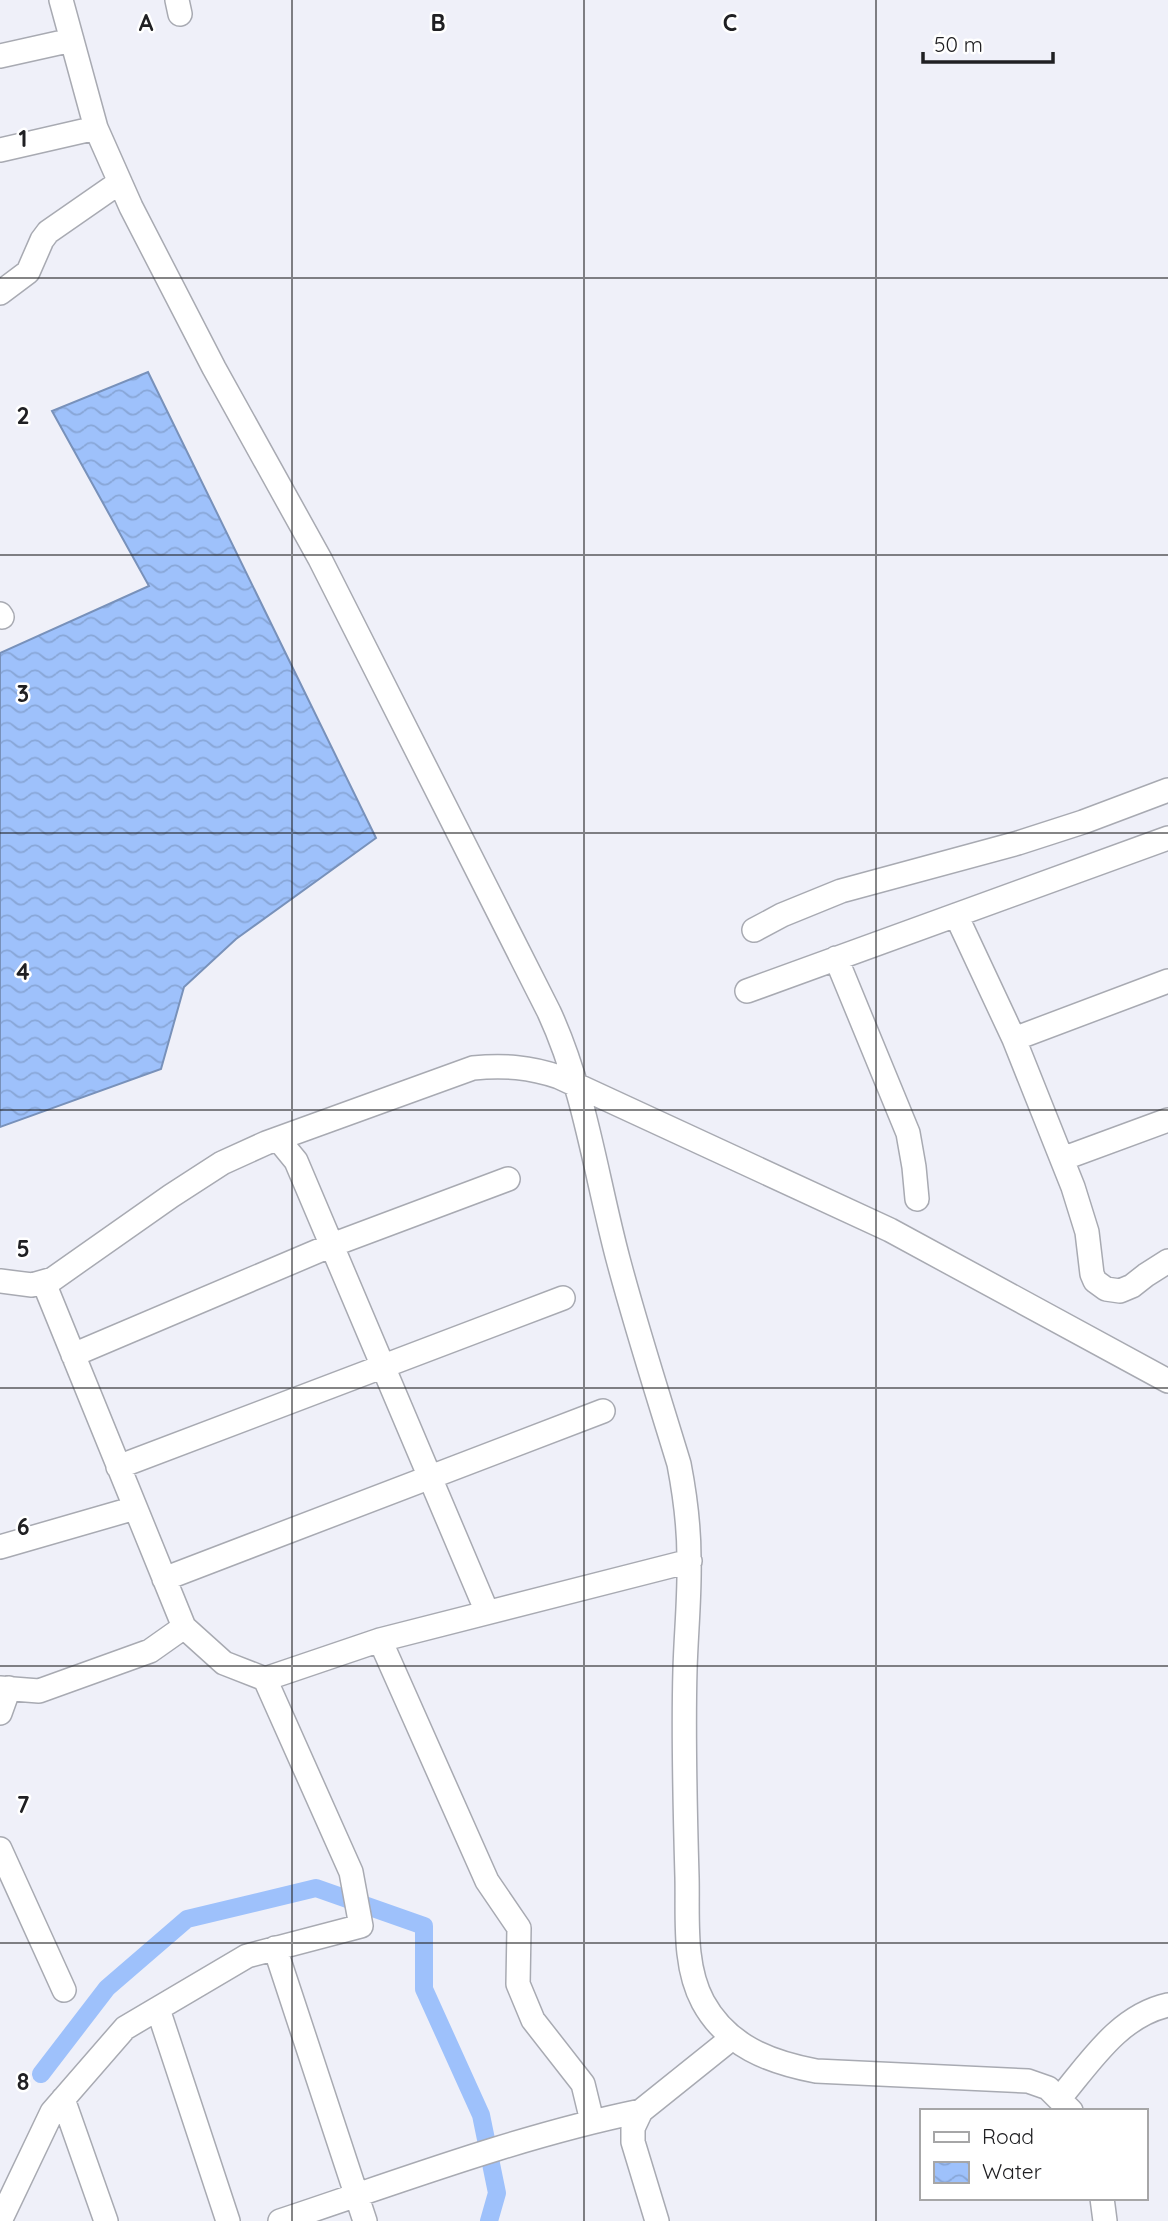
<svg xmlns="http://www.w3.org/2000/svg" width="1168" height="2221" font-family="Quicksand,sans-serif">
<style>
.water{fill:url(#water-waves);stroke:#7891ba;stroke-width:2}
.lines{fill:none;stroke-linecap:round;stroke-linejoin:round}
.canal{stroke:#9ec1fb;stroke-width:18}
.minor-casing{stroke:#a8aab2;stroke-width:26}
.minor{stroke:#fff;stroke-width:23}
.grid{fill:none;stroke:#202023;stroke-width:2;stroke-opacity:0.55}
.grid-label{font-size:23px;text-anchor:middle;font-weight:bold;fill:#202023;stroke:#fff;stroke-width:5;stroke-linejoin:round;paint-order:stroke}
</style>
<defs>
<pattern id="water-waves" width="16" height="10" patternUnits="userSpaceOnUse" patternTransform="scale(1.75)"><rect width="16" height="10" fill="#9ec1fb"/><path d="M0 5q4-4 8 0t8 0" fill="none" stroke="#88a6d7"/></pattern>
</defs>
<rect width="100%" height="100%" fill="#eff0f9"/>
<path class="water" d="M148,372L376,838L236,939L184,987L161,1069L0,1127V653L149,586L52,411Z"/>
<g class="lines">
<path class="canal" d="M41,2074L107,1988L187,1919L316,1888L424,1926V1989L481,2115L497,2193L489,2221"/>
<g class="minor-casing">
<path id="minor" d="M61,0L96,128L131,207L214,368L320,559L549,1012C585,1090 596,1176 618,1259C636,1327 658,1395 679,1464C685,1495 689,1526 689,1558C690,1595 686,1633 685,1670C683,1739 685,1808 687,1877C688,1917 683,1965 703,2002C727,2046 769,2062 816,2071L1028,2081L1048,2088L1071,2111
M177,0L180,14
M0,56L72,40
M0,150L96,128
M0,293L28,272L42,240L48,232L120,182
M0,614L2,617
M956,915L1014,1039L1073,1187L1087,1232L1092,1274L1095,1281L1106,1289L1120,1291L1132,1286L1146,1275L1168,1261
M754,930L782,915L841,891L1018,843L1083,822L1168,790
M836,958L908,1133L914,1167L917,1199
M747,991L1168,838
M1014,1039L1168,981
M278,1139L296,1161L487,1612
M1062,1159L1168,1120
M0,1281L32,1285L53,1279L171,1196L222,1163L266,1143L473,1068C504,1065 530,1067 559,1077L890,1230L1168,1381
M44,1283L184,1627L224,1663L265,1679
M73,1355L332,1245L508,1179
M118,1467L563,1298
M0,1547L135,1508
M164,1579L603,1411
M380,1640L487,1881L519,1928L518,1984L533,2020L583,2084L592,2121
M0,1688L39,1691L150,1651L184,1627
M0,1713L9,1688
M0,1849L64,1990
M275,1948L365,2221
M158,2009L228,2221
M1060,2098C1091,2061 1119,2016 1168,2005
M63,2099L106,2221
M1102,2198L1105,2221
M0,2221L52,2112L125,2028L247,1956L361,1926L351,1872L265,1679L380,1640L690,1561
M280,2221C398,2182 519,2136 641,2111
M657,2221L633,2142V2128L641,2111L732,2038"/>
</g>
<use href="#minor" class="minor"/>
</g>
<path class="grid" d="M292,0V2221M584,0V2221M876,0V2221M0,278H1168M0,555H1168M0,833H1168M0,1110H1168M0,1388H1168M0,1666H1168M0,1943H1168"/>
<g class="grid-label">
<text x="146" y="31">A</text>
<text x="438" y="31">B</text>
<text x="730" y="31">C</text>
<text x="23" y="147">1</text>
<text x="23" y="424">2</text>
<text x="23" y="702">3</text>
<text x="23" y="980">4</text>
<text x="23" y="1257">5</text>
<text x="23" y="1535">6</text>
<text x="23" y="1813">7</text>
<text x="23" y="2090">8</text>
</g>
<rect x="920" y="2109" width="228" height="91" fill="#ffffff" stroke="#a6a6a7" stroke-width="2"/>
<rect x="934" y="2132" width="35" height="10" fill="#ffffff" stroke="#a6a6a7" stroke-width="2"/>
<text x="982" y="2144" font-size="21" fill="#202023">Road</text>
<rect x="934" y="2162" width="35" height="21" fill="url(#water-waves)" stroke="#a6a6a7" stroke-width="2"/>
<text x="982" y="2179" font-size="21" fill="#202023">Water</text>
<path d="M923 52v10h130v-10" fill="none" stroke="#202023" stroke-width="3.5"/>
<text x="934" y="52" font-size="21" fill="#202023" stroke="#ffffff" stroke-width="5" paint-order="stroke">50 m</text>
</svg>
